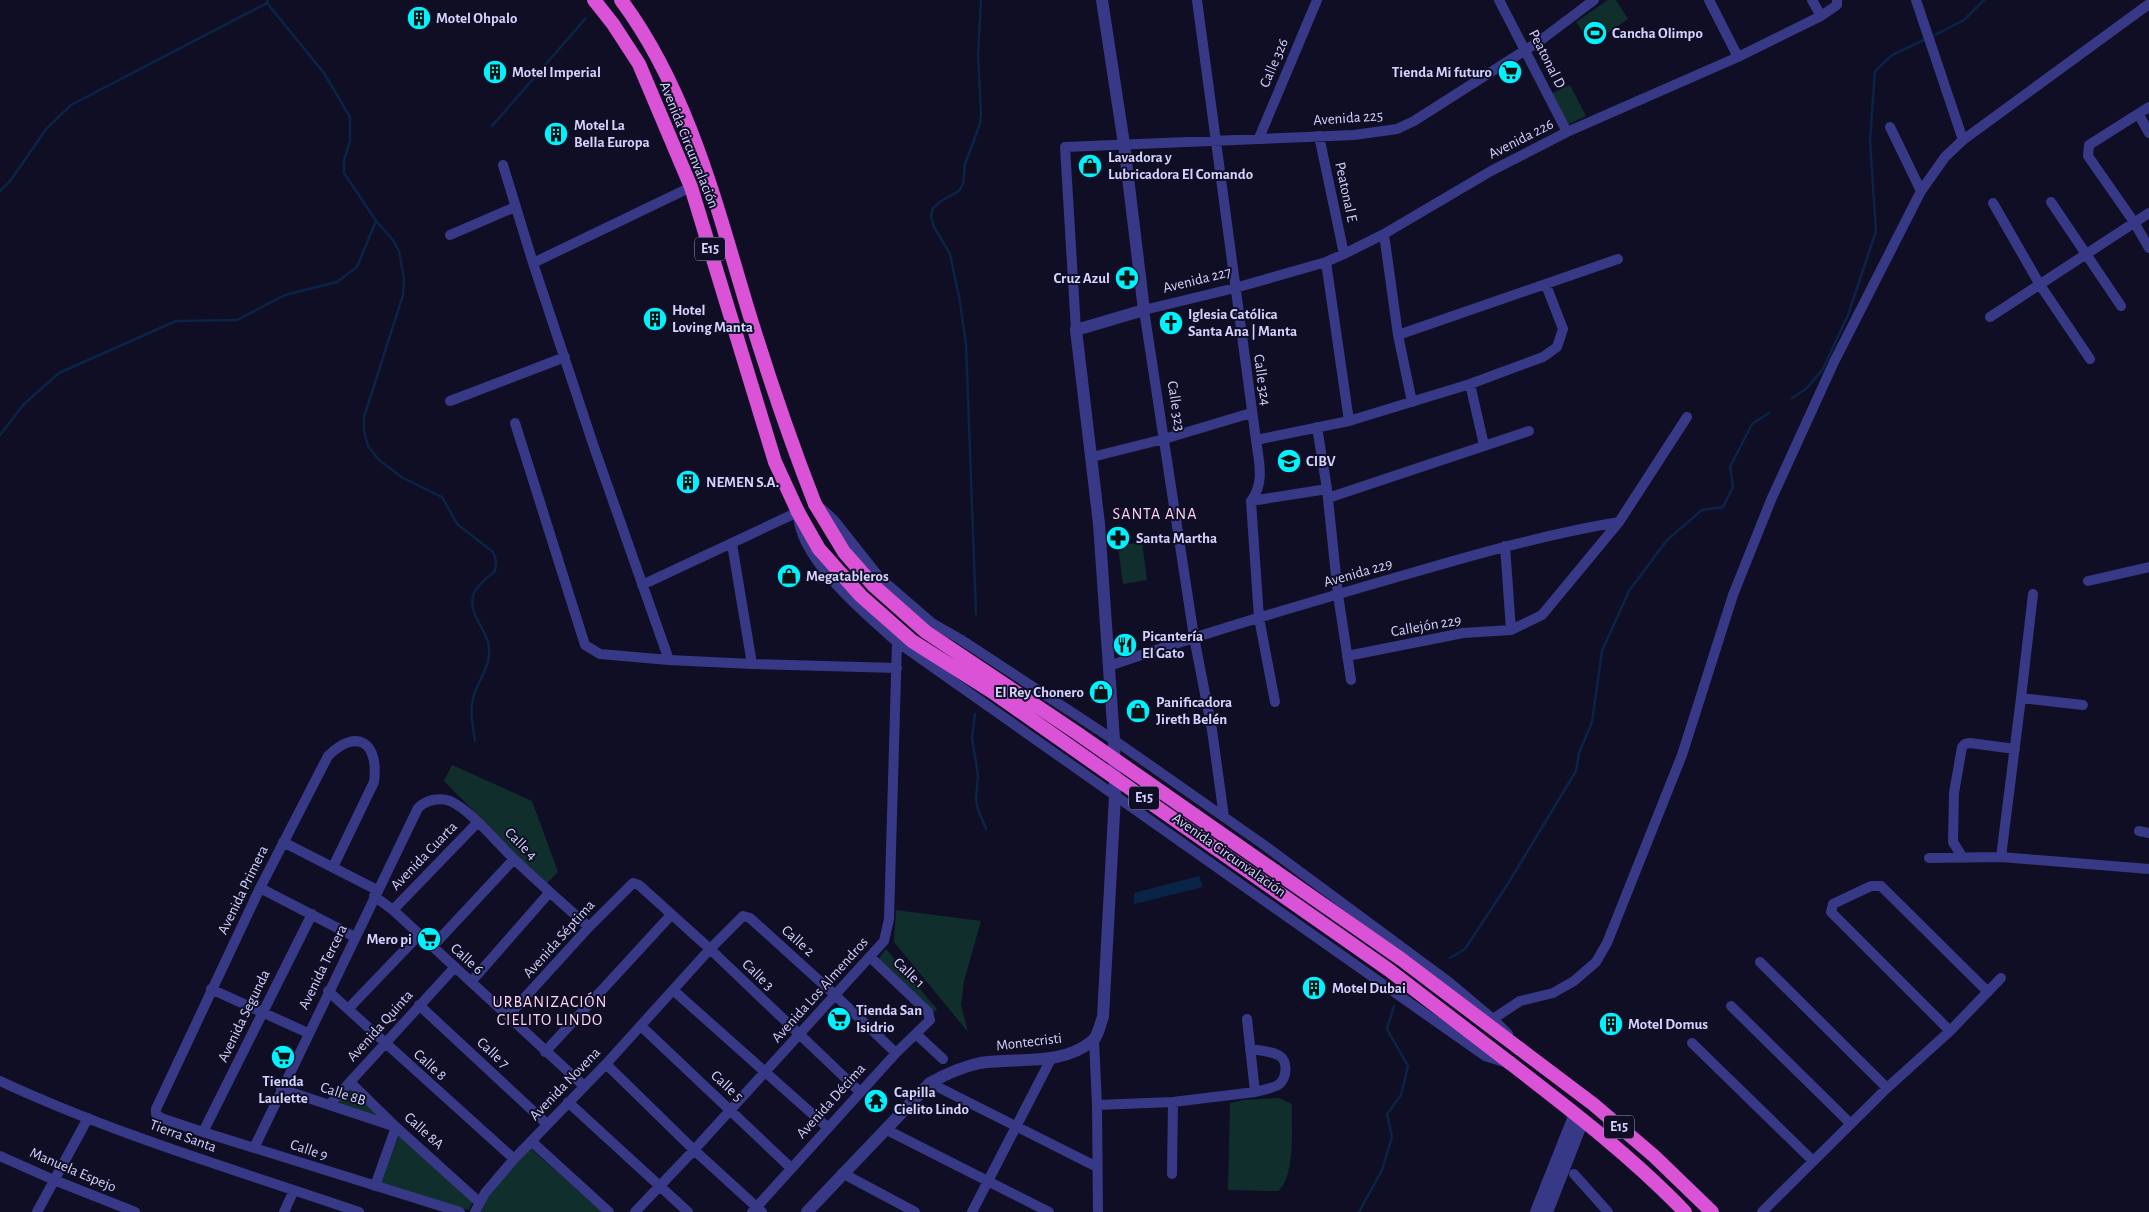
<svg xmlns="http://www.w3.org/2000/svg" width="2149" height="1212" font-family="'Alegreya Sans',sans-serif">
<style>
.green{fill:#102f2c}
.water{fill:#0a2448}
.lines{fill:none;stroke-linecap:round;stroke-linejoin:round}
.stream{stroke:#0a2448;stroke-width:2.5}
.minor{stroke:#373986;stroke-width:10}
.tertiary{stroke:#373986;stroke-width:12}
.trunk{stroke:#da53d6;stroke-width:14}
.trunk-bridge{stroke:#da53d6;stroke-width:14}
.labels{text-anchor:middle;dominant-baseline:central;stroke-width:4;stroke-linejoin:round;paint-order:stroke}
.shield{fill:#100e25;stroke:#9997be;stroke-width:1}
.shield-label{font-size:14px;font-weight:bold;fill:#d4d2ff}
.poi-label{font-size:15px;font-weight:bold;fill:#d4d2ff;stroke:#100e25;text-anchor:start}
.street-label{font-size:15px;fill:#d4d2ff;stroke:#100e25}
.neighbourhood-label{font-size:16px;letter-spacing:1px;fill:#ffd4f2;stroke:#100e25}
</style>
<rect width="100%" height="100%" fill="#100e25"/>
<path class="green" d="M1608,0H1616L1628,19L1591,44L1576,22Z
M1570,85L1586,116L1567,125L1552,93Z
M1142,542L1147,580L1123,584L1118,546Z
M452,765L532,801L558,872L546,884L444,781Z
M896,910L981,921L964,981L961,1005L968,1032L894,942Z
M886,949L937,1009L932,1014L877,961Z
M350,1088L380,1117L337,1103Z
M1279,1098L1292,1104C1291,1127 1296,1176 1278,1191L1228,1190L1230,1103L1244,1100Z
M399,1135L474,1199L469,1210L381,1183Z
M530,1148L602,1212H481L492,1190Z"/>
<path class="water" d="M1199,876L1203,887L1134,904V893Z"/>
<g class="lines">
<path class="stream" d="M267,3L324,73L350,117V141L344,160V173L376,221L393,240L399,251L404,279L403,295L364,417V431L368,446L379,460L403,478L442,497L457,524L493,552L496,561L495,571C488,577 478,584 474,593C466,614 488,629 489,648C491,665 479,679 474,695C469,710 473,726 475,741
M1935,35L1964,20L1984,0
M492,126L586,18
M0,191L11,180L46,129L71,105L267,3L268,0
M1792,398L1807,388L1823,369L1848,315L1876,231L1870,141L1875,71L1892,55L1926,39
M0,435L24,404L59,373L176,321L237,320L285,295L337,282L357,267L376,221
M976,614L966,344L960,302L950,254L934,227L931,217L933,208L941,201L959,191L963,184L965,164L980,124L981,113L978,55L981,0
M975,714L972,738L978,775L976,800L978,809L986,829
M1450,958L1465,949L1509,882L1576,771L1579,753L1592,722L1602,651L1629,591L1667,540L1702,510L1723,507L1733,487L1730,467L1752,424L1769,413
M1359,1212L1382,1170L1392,1137L1387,1114L1401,1095L1408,1066L1387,1029L1394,1006"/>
<path class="minor" d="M1197,0L1256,440C1259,462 1265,483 1251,501L1259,618L1275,702
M1499,0L1567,132
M1709,0L1738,57
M1916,0L1963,140
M1821,16L1837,5V0
M2149,107L2089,145L2088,156L2134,222L2149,248
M2139,115L2149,133
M1890,127L1921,191
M1319,136L1344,254
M1259,138L1317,0
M503,165L533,263
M691,187L533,263L595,450L669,660L752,664L897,668
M2051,202L2121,306
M1993,203L2040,285L2090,359
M1384,234L1398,335L1412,402
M450,235L515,207
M1326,262L1349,421
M1990,317L2149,213
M1076,330L1065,147L1354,135L1397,129L1414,121L1541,40L1594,0
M1398,335L1618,259
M1470,384L1484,445
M450,401L565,357
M515,423L585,645L600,654L669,660
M1317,427L1327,489L1338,595L1351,680
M1256,440L1349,421L1470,384L1543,357L1557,347L1563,329L1546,285
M1092,457L1164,439L1251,413
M1328,498L1529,431
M1251,501L1327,489
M822,509L834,520L880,578L932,623L960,639L1114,740L1264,845L1449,982L1493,1019L1508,1034
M732,544L752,664
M1505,546L1511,630
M2088,581L2149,567
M642,585L798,512C797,557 865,614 897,642L1485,1056L1504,1062
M1347,656L1463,633L1511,630L1542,615L1619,522L1687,417
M1109,666C1201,634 1294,607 1387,580C1464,558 1540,535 1619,522
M2021,698L2033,594
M1224,817L1212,730L1194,637L1144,310L1235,288L1326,262L1344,254L1384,234L1491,171L1567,132L1738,57L1821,16L1812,0
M2139,831L2149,833
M283,842L377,890
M2001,857L2021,698L2083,705
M1929,858L2001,857L2149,869
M1963,858L1953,842L1954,793L1962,747L1965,744L1970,743L2015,749
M333,867L374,782C379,743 358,727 328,756L260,888L156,1109V1114L161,1118L203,1132L460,1212
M260,888L355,937
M374,896L393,910L584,1086
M393,910L478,822
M432,947L514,859
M1760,962L1887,1088
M471,982L549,893
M211,989L308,1033
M673,990L827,1127
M328,991L514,1159
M419,1005L547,1124
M1731,1006L1851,1124
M348,1009L418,936
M508,1016L589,927L633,883L639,885L710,949L860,1092
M1493,1019L1520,1001L1553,993L1574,981L1596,962L1607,943L1682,755L1733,595L1771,500L1834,362L1921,191L1945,157L1963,140L2149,4
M641,1026L791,1168
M1950,1031L1831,912L1833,904L1871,886H1881L1988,992
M916,1034L943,1059
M1094,1040L1097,1105L1098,1212
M1692,1043L1813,1161
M1250,1049C1259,1050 1270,1051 1278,1055C1289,1060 1287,1079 1278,1085C1271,1089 1262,1090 1255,1092
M545,1052L671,915
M606,1064L694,1150L762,1212
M0,1081C116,1135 239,1171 359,1212
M350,1082L396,1127L479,1202
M930,1083L1097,1167
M281,1089L396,1127L375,1186
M568,1102L688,1212
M329,1105L454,968
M1097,1105L1173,1102L1255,1092L1247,1019
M887,1130L1049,1212
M203,1132L312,914
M531,1141L609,1212
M254,1148L418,808C426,800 439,797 450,801C471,810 498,844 515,860C539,883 564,905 589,927
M0,1156L54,1180L135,1212
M842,1173L915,1212
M1172,1174L1173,1102
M1574,1174L1608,1212
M37,1212L88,1118
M284,1212L294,1190
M475,1212L485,1193L514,1159L606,1064L710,949L743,916L750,918L835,995L896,1053
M635,1212L694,1150L884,941L889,919L897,642
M752,1212L896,1053L930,1020L928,1012L870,957
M972,1212L1052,1057
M1762,1212L1887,1088L1950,1031L2001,978"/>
<path class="tertiary" d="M807,1212L930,1083C946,1074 961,1067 980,1063C1016,1057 1061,1067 1092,1041C1098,1037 1100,1024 1103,1017L1115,796L1114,740L1099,524L1076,330L1144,310L1124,144L1102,0
M1536,1212L1575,1114
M1547,1212L1583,1120"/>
<path class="trunk" d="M594,0L613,24L639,64L691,187L775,462L798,512
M621,0C688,90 716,204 748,310C768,375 790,440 815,504
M1520,1049L1593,1104L1654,1156L1712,1212
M1510,1063C1571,1110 1632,1157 1685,1212"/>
<path class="trunk-bridge" d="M815,504L844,552L874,586L926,632L1077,733L1401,959L1520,1049
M798,512L819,549L861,596L912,641L991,691L1389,970L1510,1063"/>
</g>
<defs>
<g id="building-disc" transform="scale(1.25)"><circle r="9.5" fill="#00f3fd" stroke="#100e25"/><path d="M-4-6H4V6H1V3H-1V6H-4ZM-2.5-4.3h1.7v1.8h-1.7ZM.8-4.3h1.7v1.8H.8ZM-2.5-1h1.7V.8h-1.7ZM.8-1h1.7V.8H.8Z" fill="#111"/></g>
<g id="stadium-disc" transform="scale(1.25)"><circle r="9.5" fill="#00f3fd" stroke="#100e25"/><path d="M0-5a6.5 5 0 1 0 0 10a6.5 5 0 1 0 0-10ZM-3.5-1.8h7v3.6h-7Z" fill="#111"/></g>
<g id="supermarket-disc" transform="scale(1.25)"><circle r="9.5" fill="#00f3fd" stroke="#100e25"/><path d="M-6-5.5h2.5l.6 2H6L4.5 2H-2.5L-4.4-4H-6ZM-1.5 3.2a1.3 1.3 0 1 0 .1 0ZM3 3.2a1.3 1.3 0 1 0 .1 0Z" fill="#111"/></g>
<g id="shop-disc" transform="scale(1.25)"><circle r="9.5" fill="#00f3fd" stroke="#100e25"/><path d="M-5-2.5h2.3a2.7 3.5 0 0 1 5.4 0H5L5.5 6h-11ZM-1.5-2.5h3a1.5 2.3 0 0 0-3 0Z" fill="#111"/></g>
<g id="pharmacy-disc" transform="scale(1.25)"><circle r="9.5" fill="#00f3fd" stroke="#100e25"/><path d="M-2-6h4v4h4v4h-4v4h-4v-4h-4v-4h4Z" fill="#111"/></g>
<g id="church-disc" transform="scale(1.25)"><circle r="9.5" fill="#00f3fd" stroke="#100e25"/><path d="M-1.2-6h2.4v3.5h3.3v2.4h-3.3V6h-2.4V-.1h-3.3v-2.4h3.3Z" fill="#111"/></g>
<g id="school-disc" transform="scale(1.25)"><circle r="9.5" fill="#00f3fd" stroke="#100e25"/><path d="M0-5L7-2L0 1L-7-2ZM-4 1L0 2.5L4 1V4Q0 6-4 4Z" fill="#111"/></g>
<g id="restaurant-disc" transform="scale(1.25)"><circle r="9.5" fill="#00f3fd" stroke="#100e25"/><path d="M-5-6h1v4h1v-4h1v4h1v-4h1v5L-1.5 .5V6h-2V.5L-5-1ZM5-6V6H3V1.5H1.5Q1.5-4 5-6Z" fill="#111"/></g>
<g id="temple-disc" transform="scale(1.25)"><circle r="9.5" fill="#00f3fd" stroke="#100e25"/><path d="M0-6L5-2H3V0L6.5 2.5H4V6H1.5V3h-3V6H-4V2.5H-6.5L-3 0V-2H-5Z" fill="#111"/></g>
</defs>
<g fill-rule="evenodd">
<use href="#building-disc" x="419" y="18"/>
<use href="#stadium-disc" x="1595" y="33"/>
<use href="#building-disc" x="495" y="72"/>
<use href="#supermarket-disc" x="1510" y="72"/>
<use href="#building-disc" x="556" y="134"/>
<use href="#shop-disc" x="1090" y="166"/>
<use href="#pharmacy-disc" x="1127" y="278"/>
<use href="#building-disc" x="655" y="319"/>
<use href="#church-disc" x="1171" y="323"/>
<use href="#school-disc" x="1289" y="461"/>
<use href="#building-disc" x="688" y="482"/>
<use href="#pharmacy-disc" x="1118" y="538"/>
<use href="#shop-disc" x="789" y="576"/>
<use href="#restaurant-disc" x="1125" y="645"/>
<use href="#shop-disc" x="1101" y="692"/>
<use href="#shop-disc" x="1138" y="711"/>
<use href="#supermarket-disc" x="429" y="939"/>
<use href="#building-disc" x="1314" y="988"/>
<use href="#supermarket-disc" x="839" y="1019"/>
<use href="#building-disc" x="1611" y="1024"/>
<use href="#supermarket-disc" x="283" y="1057"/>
<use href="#temple-disc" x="876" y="1101"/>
</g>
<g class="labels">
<g class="shield">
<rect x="695" y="237.5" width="30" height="23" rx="4"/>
<rect x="1129" y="786.5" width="30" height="23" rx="4"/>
<rect x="1604" y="1115.5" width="30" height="23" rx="4"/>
</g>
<g class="shield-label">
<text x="710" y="249">E15</text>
<text x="1144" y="798">E15</text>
<text x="1619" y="1127">E15</text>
</g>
<g class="poi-label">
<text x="436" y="18">Motel Ohpalo</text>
<text x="1612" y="33">Cancha Olimpo</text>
<text x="512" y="72">Motel Imperial</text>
<text x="1492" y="72" text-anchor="end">Tienda Mi futuro</text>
<text x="574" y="125">Motel La<tspan x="574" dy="17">Bella Europa</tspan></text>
<text x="1108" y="157">Lavadora y<tspan x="1108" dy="17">Lubricadora El Comando</tspan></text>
<text x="1110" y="278" text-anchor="end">Cruz Azul</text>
<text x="672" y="310">Hotel<tspan x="672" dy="17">Loving Manta</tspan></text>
<text x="1188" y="314">Iglesia Católica<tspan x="1188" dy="17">Santa Ana | Manta</tspan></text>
<text x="1306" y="461">CIBV</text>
<text x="706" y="482">NEMEN S.A.</text>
<text x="1136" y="538">Santa Martha</text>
<text x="806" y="576">Megatableros</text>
<text x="1142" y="636">Picantería<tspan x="1142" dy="17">El Gato</tspan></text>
<text x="1084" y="692" text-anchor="end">El Rey Chonero</text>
<text x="1156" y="702">Panificadora<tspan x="1156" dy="17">Jireth Belén</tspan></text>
<text x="412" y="939" text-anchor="end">Mero pi</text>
<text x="1332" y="988">Motel Dubai</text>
<text x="856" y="1010">Tienda San<tspan x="856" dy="17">Isidrio</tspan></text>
<text x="1628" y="1024">Motel Domus</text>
<text x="283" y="1081" text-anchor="middle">Tienda<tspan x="283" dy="17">Laulette</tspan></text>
<text x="894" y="1092">Capilla<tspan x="894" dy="17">Cielito Lindo</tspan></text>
</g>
<g class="street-label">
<text transform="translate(1547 59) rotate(63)">Peatonal D</text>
<text transform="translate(1274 63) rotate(-67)">Calle 326</text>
<text transform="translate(1348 118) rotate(-4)">Avenida 225</text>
<text transform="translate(1521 139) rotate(-27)">Avenida 226</text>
<text transform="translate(689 145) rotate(68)">Avenida Circunvalación</text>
<text transform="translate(1346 192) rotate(78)">Peatonal E</text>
<text transform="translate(1197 280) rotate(-14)">Avenida 227</text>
<text transform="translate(1262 380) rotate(82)">Calle 324</text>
<text transform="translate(1176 406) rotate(81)">Calle 323</text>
<text transform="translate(1358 573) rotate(-16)">Avenida 229</text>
<text transform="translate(1426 626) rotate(-10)">Callejón 229</text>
<text transform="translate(521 844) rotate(45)">Calle 4</text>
<text transform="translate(1229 855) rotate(35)">Avenida Circunvalación</text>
<text transform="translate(424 856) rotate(-46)">Avenida Cuarta</text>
<text transform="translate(243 890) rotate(-64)">Avenida Primera</text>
<text transform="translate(559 939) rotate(-48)">Avenida Séptima</text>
<text transform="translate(798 941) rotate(42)">Calle 2</text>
<text transform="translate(467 959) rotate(42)">Calle 6</text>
<text transform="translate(323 967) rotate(-64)">Avenida Tercera</text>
<text transform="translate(909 973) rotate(43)">Calle 1</text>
<text transform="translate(758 975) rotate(44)">Calle 3</text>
<text transform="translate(820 990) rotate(-48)">Avenida Los Almendros</text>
<text transform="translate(244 1016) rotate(-64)">Avenida Segunda</text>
<text transform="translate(380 1026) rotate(-48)">Avenida Quinta</text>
<text transform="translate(1029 1042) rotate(-7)">Montecristi</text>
<text transform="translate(493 1053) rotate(43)">Calle 7</text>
<text transform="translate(430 1065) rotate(42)">Calle 8</text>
<text transform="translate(565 1084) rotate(-46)">Avenida Novena</text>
<text transform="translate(727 1086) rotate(43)">Calle 5</text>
<text transform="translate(343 1094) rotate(18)">Calle 8B</text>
<text transform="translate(831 1101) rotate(-48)">Avenida Décima</text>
<text transform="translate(424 1131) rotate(42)">Calle 8A</text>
<text transform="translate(183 1136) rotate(20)">Tierra Santa</text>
<text transform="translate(309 1150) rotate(18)">Calle 9</text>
<text transform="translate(73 1170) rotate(23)">Manuela Espejo</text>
</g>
<g class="neighbourhood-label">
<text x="1155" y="514">SANTA ANA</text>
<text x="550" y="1002">URBANIZACIÓN<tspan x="550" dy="18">CIELITO LINDO</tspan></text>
</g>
</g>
</svg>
